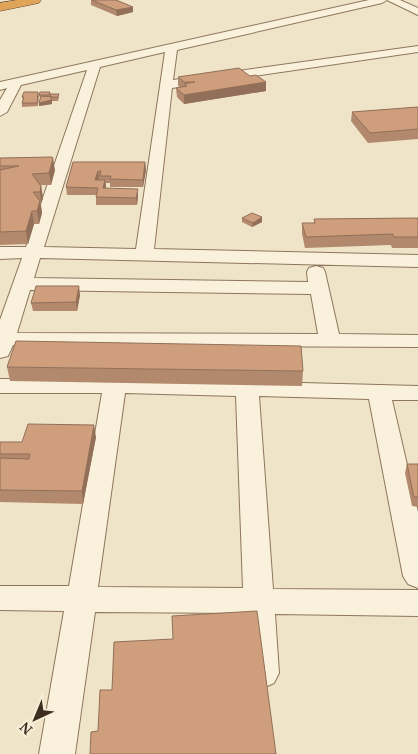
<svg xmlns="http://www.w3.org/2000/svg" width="418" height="754" font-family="'Noto Serif',serif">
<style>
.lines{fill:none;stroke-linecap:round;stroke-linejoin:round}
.minor-casing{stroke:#8d765c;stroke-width:2}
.highway-casing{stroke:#5b4430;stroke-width:1}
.minor{fill:#faf1dc;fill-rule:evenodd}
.highway{fill:#e0a458;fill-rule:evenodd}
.wall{fill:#b2896c}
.shaded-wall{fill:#916f58}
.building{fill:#cf9f7d;stroke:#916f58}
</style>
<rect width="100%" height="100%" fill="#f0e4c8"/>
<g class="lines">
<g class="minor-casing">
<path id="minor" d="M369,0H387L382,3L177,50L173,80L418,46V52L172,88L154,249L418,255V267L40,258L34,278L308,282L307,272L309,268L316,266L323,268L325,272L339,334L418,335V347L13,345L8,356L0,358V320L22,258L0,259V247H26L87,70L21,85L7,112L0,116V100L7,88L0,90V82ZM165,52L136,249L44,247L100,67ZM30,290L311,294L318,334L17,333Z
M387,0H400L418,8V15Z
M115,378L418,386V400H392L418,512V588L408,584L403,576L369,399L259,396L273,589L418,590V616L275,614L279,673L274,683L263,688L252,683L247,673L244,613L95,612L75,754H39L64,611L0,610V586H69L102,393H0V379ZM125,393L236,396L243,588L98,587Z"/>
</g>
<g class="highway-casing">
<path id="highway" d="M17,0H41L39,3L0,11V3Z"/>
</g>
<use href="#minor" class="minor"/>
<use href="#highway" class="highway"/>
</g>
<path class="wall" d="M91,0H116L133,12L117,16L91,5Z
M250,76L266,82V91L184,104L177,97L176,88L180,87L178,86V77Z
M38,92L39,96L38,106L22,107V103L23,100L22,97Z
M50,92L51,95L59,97L58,101H52V104L39,106V103L40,98L39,95Z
M418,107V139L368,143L351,121L352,112Z
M0,158L55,170L51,185H41L43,198L41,204L42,213L39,224H34L28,244L0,245Z
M73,162H145L146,170L143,187H110V183H106V188L138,196L137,205H96V195H67L66,187Z
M242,218L262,222L252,227L242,222Z
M418,218V248H392L391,245L305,248L302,234V223H314V219Z
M80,295L77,311H33L31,303Z
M7,367L303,371L302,386L10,381Z
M96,437L83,504L0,502V442H22Z
M407,464H418V507L412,506L405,473Z"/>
<path class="shaded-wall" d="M133,7V12L117,16L116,10Z
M266,82V91L184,104V95Z
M52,97V104L39,106V103Z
M53,158L55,170L51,185L49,173Z
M145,162L146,170L143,187V180Z
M98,171L99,178L96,187L95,180Z
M105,180L106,187L103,196V188Z
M41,186L43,198L41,204L40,192Z
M138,189V196L137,205L136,198Z
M40,201L42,213L39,224L37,211Z
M32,211L34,224L28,244L26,231Z
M262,217V222L252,227L253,223Z
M79,286L80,295L77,311L76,302Z
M94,425L96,437L83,504L82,491Z"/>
<path class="building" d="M92,0H116L133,7L116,10Z
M239,68L250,76L256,75L266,82L184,95L176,88L187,86L184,84L195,82H184L178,77Z
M24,92H38L37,103H22L24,97H22Z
M40,92H50L49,95H39Z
M51,94H59L58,97H50Z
M41,96L52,97L51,100L39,103Z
M418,107V129L370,133L352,112Z
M52,157L53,158L49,173L32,174L41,186L40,192H33L40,201L37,211H32L26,231L0,232V170L19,166H0V158Z
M73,162H145L143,180L110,179L111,176H100L101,171H98L95,180H105L103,188L138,189L136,198L96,197L98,188L66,187Z
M252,213L262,217L253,223L242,218Z
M418,218V237H394L393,234L306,237L302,223H315L314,219Z
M36,286H79L76,302L31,303Z
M16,341L301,346L303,371L7,367Z
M28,424L94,425L82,491L0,490V458L29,459L30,454H0V442H22Z
M407,464H418V497H414Z
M257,611L276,754H90L91,732L98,731L100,690H112L114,642L173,639L172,616Z"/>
<g transform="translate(35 719) rotate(224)" stroke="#f7eed8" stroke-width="4" paint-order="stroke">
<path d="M0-4L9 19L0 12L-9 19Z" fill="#3d2e20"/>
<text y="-8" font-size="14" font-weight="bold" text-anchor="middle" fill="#3d2e20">N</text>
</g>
</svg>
